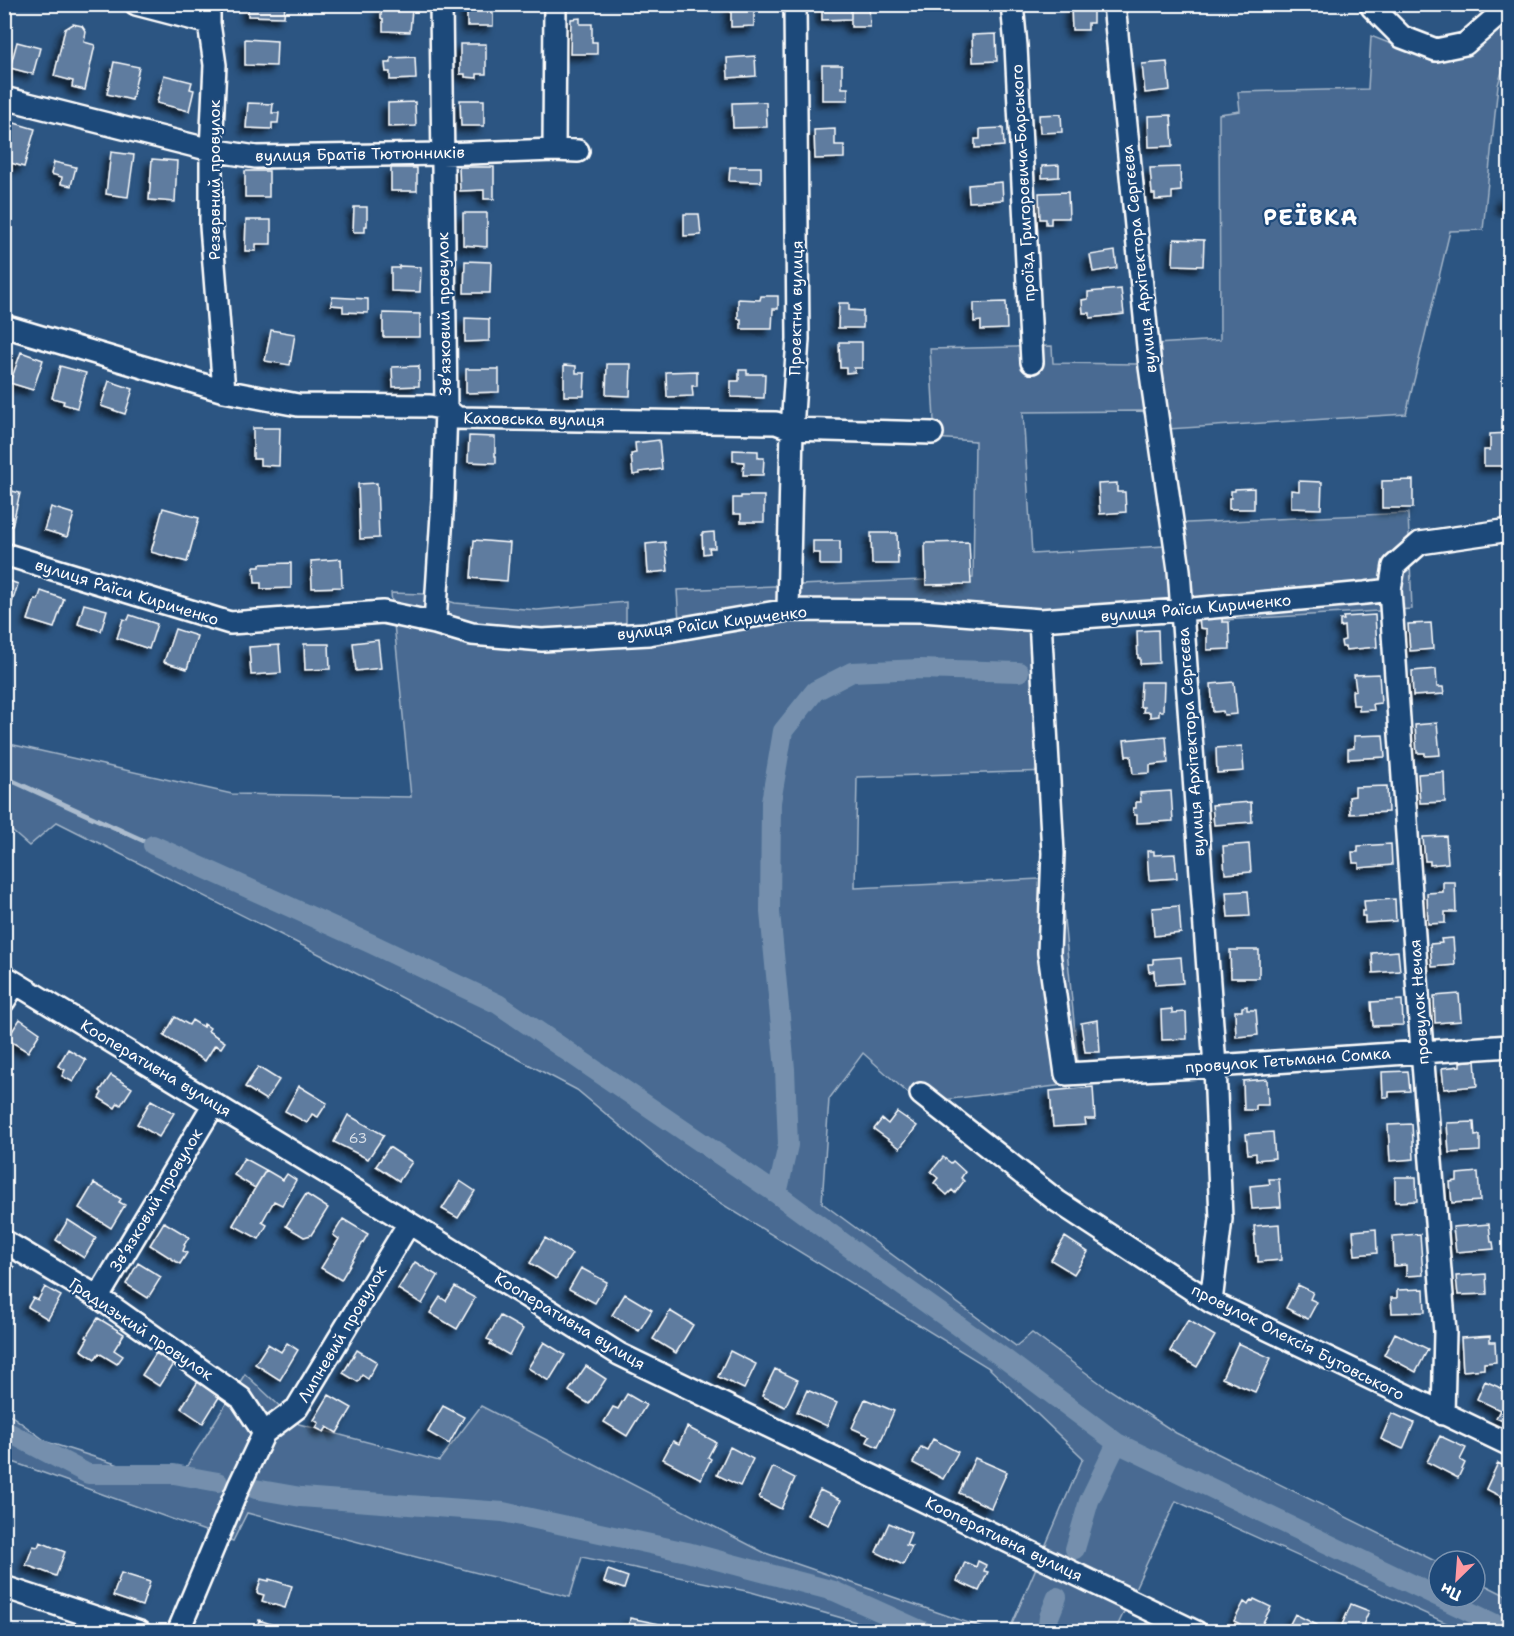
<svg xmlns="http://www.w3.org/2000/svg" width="1514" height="1636" font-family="'Shantell Sans',sans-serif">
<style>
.green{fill:#486b92;stroke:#a4b5c8;stroke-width:1.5}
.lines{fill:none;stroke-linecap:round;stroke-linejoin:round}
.stream{stroke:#acbcce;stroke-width:5}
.canal{stroke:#748fad;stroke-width:20}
.building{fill:#5e7c9f;stroke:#fff;stroke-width:1.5;filter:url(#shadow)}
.minor-casing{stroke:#fff;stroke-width:26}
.minor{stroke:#1f4a7a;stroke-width:21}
.labels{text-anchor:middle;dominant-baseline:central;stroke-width:4.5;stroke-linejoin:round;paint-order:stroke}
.number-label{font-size:14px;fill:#d7dee7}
.street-label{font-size:16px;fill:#fff;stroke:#1f4a7a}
.district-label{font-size:22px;font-weight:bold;letter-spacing:1.5px;fill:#fff;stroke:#1f4a7a}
</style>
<defs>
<filter id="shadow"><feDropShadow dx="-5.5" dy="5.5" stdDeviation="3" flood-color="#0009"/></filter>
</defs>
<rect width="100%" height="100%" fill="#2c5582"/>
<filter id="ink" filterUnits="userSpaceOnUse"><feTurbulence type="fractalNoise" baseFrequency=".0167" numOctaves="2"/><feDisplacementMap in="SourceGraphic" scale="12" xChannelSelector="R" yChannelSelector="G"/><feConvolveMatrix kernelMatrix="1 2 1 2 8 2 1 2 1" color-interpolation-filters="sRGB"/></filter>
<g filter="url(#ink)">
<path class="green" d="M1497,25L1509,29V49L1498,85L1483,230L1450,231L1406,414L1152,430L1143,411L1023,412L1032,554L1164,546L1166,524L1408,513L1412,609L1051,630L1053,771L857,777L855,888L1060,878L1080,1083L919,1103L863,1053L829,1099L822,1203L1016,1346L1032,1333L1104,1386L1176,1433L1439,1563V1597H1475V1580L1509,1597V1631H1464L1176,1501L1115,1631H1009L1083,1458L989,1368L691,1185L577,1090L323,956L57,822L29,846L5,825V743L232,794L411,797L391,593L425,594L455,603L537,610L626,602V626L679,622L677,590L973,578L975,441L935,438L930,349L1052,346L1053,363L1140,364L1139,345L1220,340L1219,114L1240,111L1238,92L1368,89L1371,36L1427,58L1460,55Z
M245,1374L299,1424L439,1461L481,1406L765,1553L992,1631H883L877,1628L751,1592L582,1557L570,1597L247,1513L233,1541L13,1462L5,1457V1411L47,1442L176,1483Z"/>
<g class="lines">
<path class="stream" d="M4,777L153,845"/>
<path class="canal" d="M153,845L372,944L498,1004L777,1194L880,1270L1005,1359L1117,1443L1510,1631
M777,1194L788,1145L785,1069L770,912L771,802L783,731L815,691L852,672L920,669L1019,672
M4,1430L88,1474H174L218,1482
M255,1489L301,1497L503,1512L687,1552L834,1591L925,1632
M1075,1549L1089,1501L1117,1443
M1047,1632L1049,1617L1057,1597"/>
</g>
<path class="building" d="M248,4H285L284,17L248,16Z
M467,4H493V26H467Z
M731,4H754V26L731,27Z
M822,4H851V19L822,20Z
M851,4H869L870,27H851Z
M1071,6H1093V23H1088V30H1072Z
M381,7L412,9L410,32L383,31V19L381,18Z
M580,18V24H592V42H597V54H570L571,19Z
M73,24L82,26L86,32L84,42L95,45L85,90L72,87L73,81L54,76L65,29Z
M996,34L997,61L973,62L972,35Z
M245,39L277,41L276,66L245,65Z
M17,42L40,48L33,74L10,68Z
M460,44H486V74H477V78L465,77V74H460Z
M755,56L756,76L728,78L727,58Z
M415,57L416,79L390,80V72H386L385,63H391V58Z
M114,62L139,67L132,100L107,94Z
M1167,62L1170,90L1145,93L1142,64Z
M822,65H842V88H848V100H822Z
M164,75L192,82L190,89L194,90L189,111L157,103Z
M460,100H484V126H461Z
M415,102L416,126L388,127V103Z
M766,102L767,127L733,128L732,103Z
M248,103L273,104L272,113H279L278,123H272V129L246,128Z
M1061,114L1062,132L1040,133L1039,115Z
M1171,115L1173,146L1149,147L1148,116Z
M11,122L35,129L24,167L4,161V144Z
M1003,128L1004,146L975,148V139H980V129Z
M835,129V145H844V158L815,159L814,130Z
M111,152L134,155L128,197L106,194Z
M152,159L177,161L175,202L149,200Z
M54,162L76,167L71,186L61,184L62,177L51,174Z
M1059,165V177L1042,178V166Z
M459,167H494V199H484V190L460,191Z
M730,167H761V182L729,181Z
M1180,167L1181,191L1172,192V199L1155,200V194H1152L1150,168Z
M391,168H417V191H391Z
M245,171H269V197H245Z
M1002,182L1003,200L969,202L968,185Z
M1068,192L1069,218H1051V224H1046V219H1040L1039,193Z
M1503,196H1510V209L1502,208Z
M354,207H367V226H365V232H353Z
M463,213H487V247L463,245Z
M684,214H699L701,235L684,236Z
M246,220H271V244H256V251H245Z
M1174,239L1204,240L1203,266L1173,265Z
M1115,251L1117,268L1093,272L1090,255Z
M465,261L491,262L490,293H464Z
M399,266L421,267L420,292L391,291V268H399Z
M1121,289L1124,314L1090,318V313H1083L1082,300L1088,299V292Z
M761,296H778V309H773L772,329H741V319H738V299L760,300Z
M332,297L368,299V313L343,312V306L331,305Z
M1006,302L1007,329L981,330V321L974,322V303Z
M839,303H849V310L863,311V328H838Z
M383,313L420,314V337H383Z
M465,318L489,319V341L465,342Z
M271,330L295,334L290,365L265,361Z
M839,342H862V368H854L855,372L846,373V368H840Z
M21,352L43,360L33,390L10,383Z
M607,364H631L630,396L606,395Z
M564,365L576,366V373H585L584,396H564Z
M60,366L86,373L77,408L63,404L64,401L52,398Z
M419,366V386L393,387L392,367Z
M466,369H499V392L466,393Z
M739,370H747V374H765L764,398L731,397V381H739Z
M697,371V386H692L693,396L667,397L666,372Z
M109,381L133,389L125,414L101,406Z
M253,428H280L279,466L260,465V459H253Z
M1510,433V466H1484V450H1490V434Z
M469,436L495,437V456H496V463L468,462Z
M659,440L662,469L639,472L640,474L633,475L631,454L636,453L635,443Z
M733,450L758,451V458H764L763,475H743L744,462L733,461Z
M1413,480V508H1382V481Z
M1299,481L1322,482L1321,509L1291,508V490L1299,491Z
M377,483L379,538L360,539L358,484Z
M1117,483V492H1125L1126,512L1100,514L1098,484Z
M1254,488V509H1229V498H1231V491H1235V489Z
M4,489L20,493L12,526L4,524Z
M741,496H764V522H741V514H733V498H741Z
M51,507L74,514L67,537L44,530Z
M163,508L199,518L187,562L151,552Z
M714,532L715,548H709L710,553L703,554L702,533Z
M871,533H897L898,564H872Z
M474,540L510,543L507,581L471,578Z
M813,541H840V565H820V553H813Z
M665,542L668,571L648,573L646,544Z
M969,542L971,584L926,585L925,543Z
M341,559L342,587L312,588L311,561Z
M291,563V588L261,589V583H255L254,567H260V564Z
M4,579L18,584L10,609L4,607Z
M41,591L64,599L54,628L28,620L35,599L38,600Z
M84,604L107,610L101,631L78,624Z
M1222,614V622H1229L1230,649L1207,650V629L1200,628L1199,615Z
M130,615L157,624L149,649L117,638L123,619L128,620Z
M1375,615L1377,647L1346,650L1345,647H1342L1341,641L1345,640L1344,626L1340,627V620H1344L1343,617Z
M1431,623L1433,649L1410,651L1408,624Z
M175,629L197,636L187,669L164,662Z
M1158,630L1159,663L1140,664V658H1138L1137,631Z
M378,640L381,668L356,671L353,643Z
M304,644H329L330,669L305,670Z
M279,645L281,673L251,675L249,647Z
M1436,669L1437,687H1443L1444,694L1413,696L1412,671Z
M1379,674L1381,703L1373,704L1374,710L1359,711V705H1353L1352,691L1356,690L1354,675Z
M1141,682H1164L1163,711H1159V716L1150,717V712H1143L1144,707H1140Z
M1234,682L1237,714L1224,715L1223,711L1213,712L1211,684Z
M1437,723L1440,755L1425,756V753H1417L1415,725Z
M1383,735L1385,757L1348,759V749L1354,748V736Z
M1166,736L1168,763L1150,765V773L1133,774L1131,756H1126L1124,740Z
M1242,746L1244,771L1217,773L1216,748Z
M1444,772L1445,802L1420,803L1418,774Z
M1387,786L1388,812L1350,814L1349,797L1355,796V787Z
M1171,791L1173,821L1137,823V815H1134L1133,808H1136V802H1141L1140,793Z
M1251,802L1252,822L1214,825L1212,805Z
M1446,836L1448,863L1430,865V861H1425L1423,837Z
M1249,844L1251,872L1225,874L1223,846Z
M1391,844L1392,865L1359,868V863H1353L1352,852H1358V846Z
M1147,851H1154V855L1175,854L1177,878L1149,880Z
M1443,882H1455L1456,912H1445V923L1428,924L1427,893L1443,892Z
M1248,891L1250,916L1228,917L1226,892Z
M1395,899L1396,921L1365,923V916H1362V911H1365L1364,901Z
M1179,906L1181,933L1154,936L1152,908Z
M1453,938L1455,965L1432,967L1430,944L1442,943L1441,939Z
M1230,950H1259V978H1231Z
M1398,951L1400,971L1373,973L1372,953Z
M1181,957L1183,983L1155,985L1154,971L1149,972L1148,964H1153V959Z
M1459,994L1461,1021L1435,1023L1434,996Z
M1402,1000L1403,1025L1373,1026L1371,1002Z
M1247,1006V1010H1256L1258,1035L1236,1037L1235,1011H1242V1007Z
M1172,1009V1013L1186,1012L1187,1039L1162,1040L1161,1010Z
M175,1017L189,1025L192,1020L203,1027L204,1024L210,1028L208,1031L225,1042L221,1048L215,1045L205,1061L164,1036Z
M20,1019L40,1033L28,1052L7,1039Z
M1098,1020L1100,1052H1085L1081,1023Z
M68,1049L86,1060L73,1082L62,1076L65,1070L58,1066Z
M1475,1060L1477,1086L1444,1089L1442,1068L1460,1066V1062Z
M258,1067L279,1080L266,1100L245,1087Z
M1408,1071L1410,1091L1389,1092V1097H1383L1382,1072Z
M111,1075L132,1088L121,1105L118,1103L115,1108L99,1098L102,1093L100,1091Z
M1267,1079L1268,1105H1256V1110H1244L1243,1081Z
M299,1086L327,1103L318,1117L312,1114L307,1123L285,1111Z
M1093,1087L1095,1119H1085L1086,1125L1053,1127L1050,1091Z
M151,1100L174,1113L159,1137L137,1124Z
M897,1112L917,1126L900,1148L874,1129L882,1119L888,1124Z
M348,1115L384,1135L368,1159L334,1142Z
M1474,1122L1475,1136L1480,1135V1151L1449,1153L1447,1123Z
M1412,1124L1414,1159L1390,1161L1388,1125Z
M1273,1132L1275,1158L1256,1160V1153L1248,1154L1246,1134Z
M389,1147L412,1162L399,1181L376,1166Z
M943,1157L951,1163L953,1161L965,1172L961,1178L964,1181L955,1193L952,1190L947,1195L934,1183L938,1178L931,1172Z
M244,1158L266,1170L255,1188L234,1175Z
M266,1170L283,1180L287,1174L296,1180L282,1205L274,1201L262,1222L267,1225L259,1239L233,1225Z
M1478,1172L1480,1201L1452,1203L1450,1182L1457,1181V1174Z
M1395,1177H1416L1417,1201L1395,1202Z
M1269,1179H1279L1281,1207L1252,1209L1250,1186L1270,1184Z
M460,1181L475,1191L458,1218L442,1209Z
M94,1183L121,1199L119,1202L125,1205L111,1228L79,1208Z
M306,1194L328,1208L311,1235L304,1237L286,1226Z
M343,1219L368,1234L341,1280L321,1268L339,1239L333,1235Z
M68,1220L96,1238L84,1258L56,1240Z
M164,1222L189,1237L184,1245L185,1246L183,1251L187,1253L180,1264L150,1245Z
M1279,1224L1281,1260L1258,1262V1256H1256L1254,1226Z
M1489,1224L1491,1242H1493L1494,1249L1456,1252L1453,1227Z
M1376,1229L1377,1253L1355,1255L1353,1231Z
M1420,1234L1423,1275L1406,1276V1265L1394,1266L1393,1236Z
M1065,1237L1088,1252L1074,1274L1051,1260Z
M545,1238L572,1254L556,1279L530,1263Z
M4,1261L14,1267L4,1282Z
M415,1262L438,1276L422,1304L398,1289Z
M138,1263L161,1277L148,1298L126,1284Z
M581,1268L607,1282L595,1303L569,1289Z
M1486,1274L1487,1294L1458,1295L1456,1276Z
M1298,1285L1313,1292L1310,1299L1317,1302L1308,1319L1286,1308Z
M45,1287L61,1296L48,1319L28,1307L33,1298L38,1300Z
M455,1287L475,1298L457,1329L430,1313L440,1297L446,1301Z
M1424,1289L1425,1312L1392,1313L1391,1298H1397V1290Z
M625,1294L652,1310L639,1331L612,1315Z
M670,1311L693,1325L676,1353L653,1339Z
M500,1316L523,1329L509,1355L490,1344L492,1341L487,1339Z
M98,1318L124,1334L114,1350L123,1356L117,1364L99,1353L95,1359L81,1350L88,1338L86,1337Z
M1188,1320L1215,1336L1197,1367L1170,1351Z
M1395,1333L1428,1349L1416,1372L1384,1355Z
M1490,1336V1342H1495L1496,1362L1484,1363V1369L1463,1371L1461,1338Z
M544,1342L565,1355L549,1381L528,1368Z
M287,1343L298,1350L280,1380L255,1364L268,1344L281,1352Z
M1238,1343L1271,1358L1255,1392L1222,1378Z
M357,1350L377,1362L368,1379L362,1375L358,1382L343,1373Z
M730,1351L756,1364L744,1389L718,1377Z
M156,1353L173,1364L159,1386L142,1375Z
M586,1366L606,1379L589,1404L569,1391Z
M775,1369L798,1380L785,1407L762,1396Z
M199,1380L221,1394L203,1423L181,1408Z
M1485,1381L1510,1392V1411L1505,1422L1496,1418L1500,1410L1477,1399Z
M807,1390L837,1403L827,1426L797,1412Z
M627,1394L646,1405L627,1436L604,1422L613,1407L618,1409Z
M329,1395L352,1408L337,1433L327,1427L324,1432L316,1428L319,1423L314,1420Z
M865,1399L894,1411L878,1447L867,1442L870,1436L852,1428Z
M443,1406L464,1417L449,1444L428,1432Z
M1392,1413L1414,1423L1403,1449L1381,1439Z
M687,1427L716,1442L708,1457L711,1459L701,1479L663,1459L673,1441L679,1444Z
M1440,1436L1466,1448L1460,1460L1465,1463L1458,1478L1427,1462Z
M933,1439L958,1452L943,1479L913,1463L921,1447L927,1450Z
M730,1447L753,1459L740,1486L717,1475Z
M975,1458L1007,1472L991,1508L959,1493Z
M1498,1463L1510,1469V1497L1508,1500L1486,1489Z
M773,1467L795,1478L781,1509L759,1498Z
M820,1490L841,1500L829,1525L807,1515Z
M889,1523L911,1533L906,1545L912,1547L903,1565L876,1552Z
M4,1533L10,1535L4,1550Z
M40,1542L65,1552L56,1576L26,1565L33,1546L38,1547Z
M978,1561L986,1565L984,1571L988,1572L979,1591L957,1581L965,1562L976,1567Z
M608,1570L628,1577L624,1589L604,1582Z
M121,1573L150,1582L142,1606L113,1596Z
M261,1579L269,1581V1579L292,1586L285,1608L262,1601L264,1595L257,1593Z
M1254,1599L1271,1607L1258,1632H1255L1234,1621L1244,1602L1248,1605L1251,1600L1253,1601Z
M1351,1604L1369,1611L1360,1632H1339Z
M1295,1614L1317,1625L1313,1632H1286Z
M630,1618L665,1625L663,1632H628Z
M259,1620L288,1630V1632H256Z"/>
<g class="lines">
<g class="minor-casing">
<path id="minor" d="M136,4L209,23
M209,4V23L215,65L211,150V226L224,391
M1012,4L1016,46L1032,362
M1114,4L1150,367L1179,570L1215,1066L1221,1219L1211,1302
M1372,4V7L1402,37L1436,50L1465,44L1510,5
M4,98L211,150L256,157L442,154L554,150L578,151
M554,150L555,4
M4,326L224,391L298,405L430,406L446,409L457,418L776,423L792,429L932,433
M4,554L230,623L383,612L435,623L472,634L542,640L649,634L788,610L922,611L1040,620L1181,610L1365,593L1390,590L1394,566L1420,543L1510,530
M1390,590L1422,1051L1445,1332L1443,1414
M788,610L792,429L798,339L795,4
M1040,620L1053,853L1049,953L1066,1074L1215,1066L1510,1046
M435,623L443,499L446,409L441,4
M4,976L409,1223L619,1354L1196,1632
M4,1001L15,983
M921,1094L1057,1201L1211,1302L1510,1445
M4,1241L98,1297L241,1398L264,1433
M98,1297L214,1104
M4,1587L140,1632
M178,1632L239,1486L264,1433L297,1408L409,1223"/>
</g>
<use href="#minor" class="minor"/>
</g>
</g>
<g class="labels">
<g class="number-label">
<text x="358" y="1138">63</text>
</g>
<g class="street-label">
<text transform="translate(360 154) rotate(-1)">вулиця Братів Тютюнників</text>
<text transform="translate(214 180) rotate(-90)">Резервний провулок</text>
<text transform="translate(1023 183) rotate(-93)">проїзд Григоровича-Барського</text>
<text transform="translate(1139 259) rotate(-96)">вулиця Архітектора Сергєєва</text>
<text transform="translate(796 308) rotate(-89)">Проектна вулиця</text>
<text transform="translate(444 314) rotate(-91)">Звʼязковий провулок</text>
<text transform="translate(534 419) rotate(1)">Каховська вулиця</text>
<text transform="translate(127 592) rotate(17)">вулиця Раїси Кириченко</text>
<text transform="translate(1196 608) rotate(-5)">вулиця Раїси Кириченко</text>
<text transform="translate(712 623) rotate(-7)">вулиця Раїси Кириченко</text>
<text transform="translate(1191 742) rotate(-94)">вулиця Архітектора Сергєєва</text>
<text transform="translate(1419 1002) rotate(-94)">провулок Нечая</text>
<text transform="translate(1288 1060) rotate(-4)">провулок Гетьмана Сомка</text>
<text transform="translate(156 1068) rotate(31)">Кооперативна вулиця</text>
<text transform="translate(156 1200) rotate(-59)">Звʼязковий провулок</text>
<text transform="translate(570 1321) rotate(31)">Кооперативна вулиця</text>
<text transform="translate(141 1329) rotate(34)">Градизький провулок</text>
<text transform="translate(342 1334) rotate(-59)">Липневий провулок</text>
<text transform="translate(1298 1342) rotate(27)">провулок Олексія Бутовського</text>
<text transform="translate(1004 1539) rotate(26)">Кооперативна вулиця</text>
</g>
<g class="district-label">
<text x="1311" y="217">РЕЇВКА</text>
</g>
</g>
<rect width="1514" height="1636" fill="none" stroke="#1f4a7a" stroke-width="24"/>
<rect x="12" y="12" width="1490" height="1612" fill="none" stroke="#fff" stroke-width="2" filter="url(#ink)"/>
<g transform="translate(1457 1579) rotate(205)"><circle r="28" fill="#1f4a7a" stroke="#7992af" stroke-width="1.5"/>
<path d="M0-4.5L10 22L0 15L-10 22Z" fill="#ff9aa2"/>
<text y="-9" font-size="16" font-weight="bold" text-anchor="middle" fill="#ffffff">Пн</text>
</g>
</svg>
